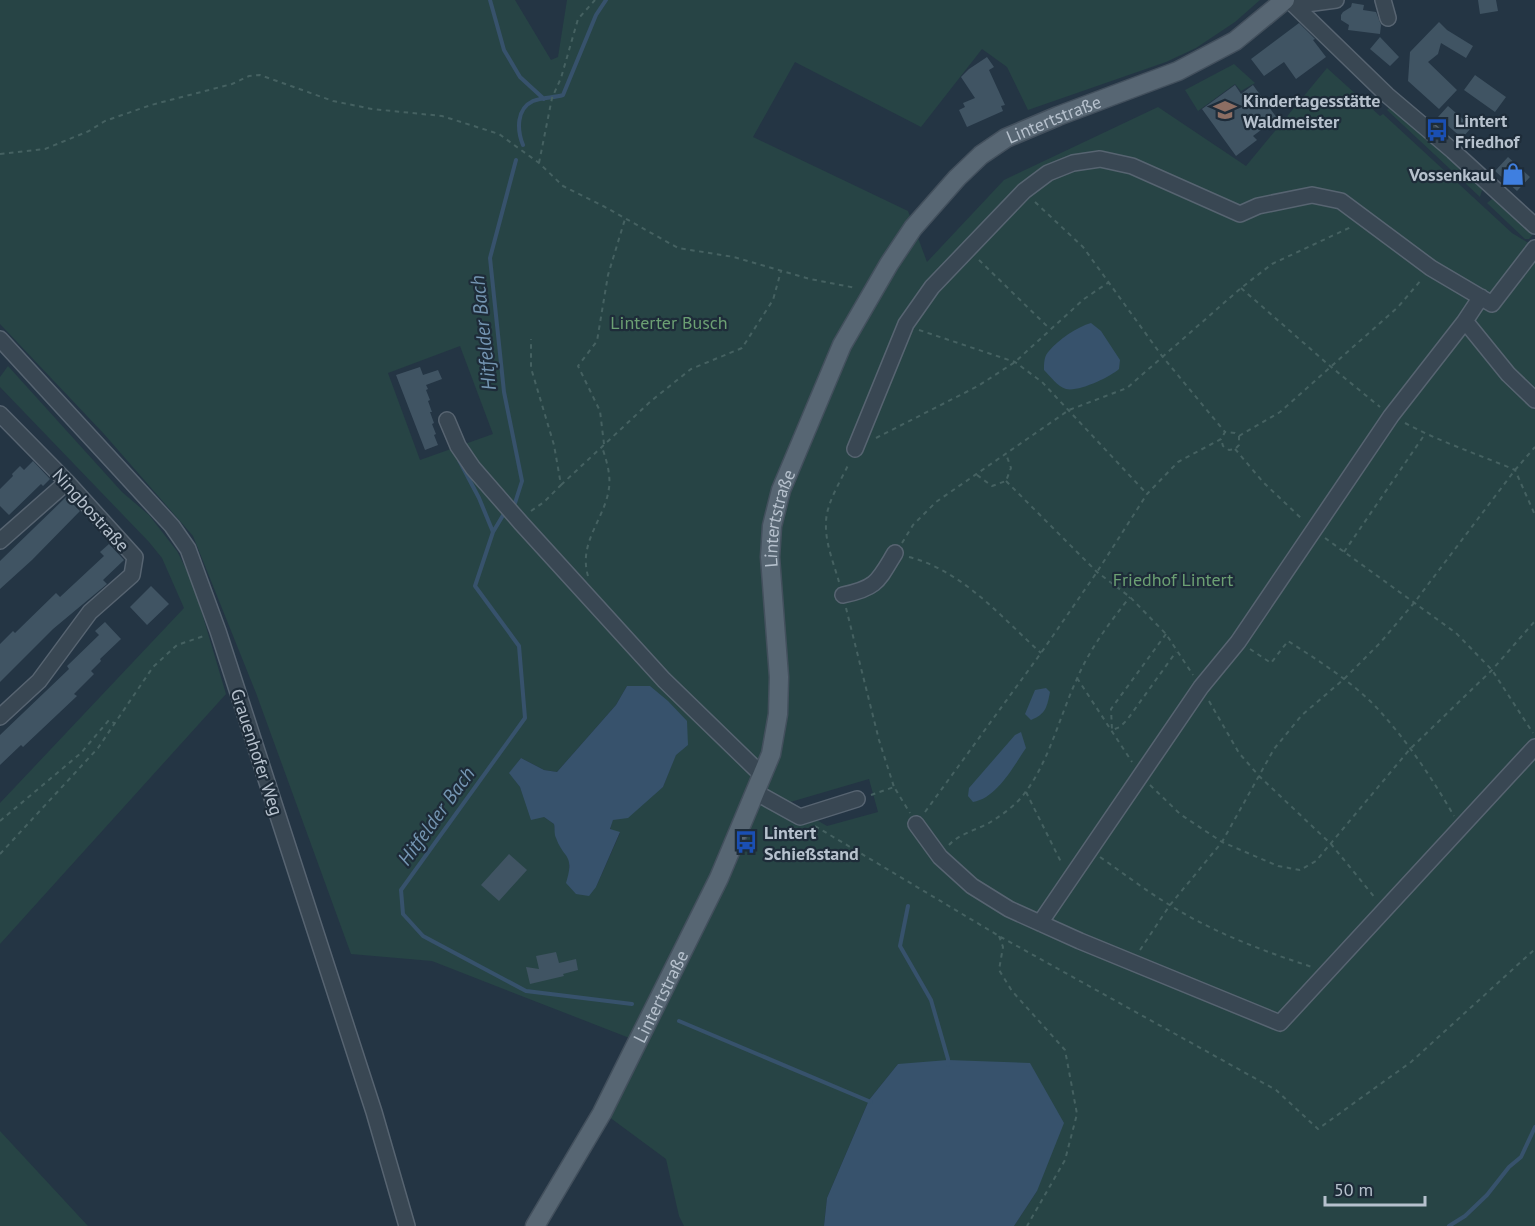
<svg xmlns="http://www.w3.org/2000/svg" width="1535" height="1226" font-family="'PT Sans',sans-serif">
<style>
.green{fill:#274445;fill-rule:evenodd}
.water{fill:#37526c}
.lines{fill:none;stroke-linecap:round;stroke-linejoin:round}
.stream{stroke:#37526c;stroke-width:4}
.building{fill:#405463}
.minor-casing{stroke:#576471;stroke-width:18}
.major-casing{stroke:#43505d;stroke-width:21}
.path{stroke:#456161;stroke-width:2;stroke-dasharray:4.5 4.5;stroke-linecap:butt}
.minor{stroke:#394753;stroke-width:15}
.major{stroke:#576673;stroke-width:18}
.labels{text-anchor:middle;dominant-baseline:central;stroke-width:4.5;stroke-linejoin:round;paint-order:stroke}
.poi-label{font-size:18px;font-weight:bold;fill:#b6c1cd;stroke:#1e2c39;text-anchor:start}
.street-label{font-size:18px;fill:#b6c1cd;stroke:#1e2c39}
.park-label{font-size:18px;fill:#6ca073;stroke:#1e2c39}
.water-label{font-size:20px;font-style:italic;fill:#7495b2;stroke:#1e2c39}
</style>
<rect width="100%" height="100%" fill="#243544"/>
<path class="green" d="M0,0H515L551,60L558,57L567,0H1260L1235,22L1196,48L1166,62L1028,110L1007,67L982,49L921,127L795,62L753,137L908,211L927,262L1004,180L1158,107L1246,166L1327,68L1380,116L1383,114L1512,233L1535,247V1226H1014L1037,1191L898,1064L869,1100L827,1198L824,1226H684L679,1216L666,1159L597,1108L632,1039L432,961L351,954L256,693L193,536L104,434L0,324ZM460,346L493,434L420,460L388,373ZM627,686L688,745L676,754L663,787L613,819L610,830L620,833L596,887L569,871V859L556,838L554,824L544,817L531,814L520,787L510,773L521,758L544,770L557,772L616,705ZM869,779L878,812L827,826L787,803Z
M1234,64L1255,83L1241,91L1235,84L1198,111L1185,90Z
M1391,106L1483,187L1480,197L1387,110Z
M1492,199H1497L1534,233L1529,239H1525L1487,203Z
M8,366L122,492L149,515L177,551L193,583L226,694L0,944V803L184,608L162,558L149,542L0,387V377Z
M0,1131L88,1226H0Z"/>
<path class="water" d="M1091,323L1101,331L1120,360L1119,369C1110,377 1079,392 1066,389C1058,387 1050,376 1044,370C1044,363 1044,356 1049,351C1059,339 1077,327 1091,323Z
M627,686H650L668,701L687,721L688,745L676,755L663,787L628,818L613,820L610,829L620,832L596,887L589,896L576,894L566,883C575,853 564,860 556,838C554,834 555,828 554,824L544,817L531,820L520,787L509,773L521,758L544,770L557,772L616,705Z
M1046,688L1050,692C1047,707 1046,714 1031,720L1025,714L1035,690Z
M1021,732L1026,748C1013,767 997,798 973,802L968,796L969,788L1015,735Z
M948,1060L1030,1063L1064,1123L1037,1191L1014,1226H824L827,1198L869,1100L898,1064Z"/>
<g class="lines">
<path class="stream" d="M490,0L504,50L520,77L544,99
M523,145C517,130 516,109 533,101C542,97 554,98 563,95L596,15L606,0
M459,460L479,498L493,532
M515,503L522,481L504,392L490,258L516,160
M505,512L493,532L475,586L519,646L525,718L401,890L403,914L423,936L526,991L632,1004
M908,906L900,946L931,1000L948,1059V1065
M679,1021L871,1102
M1449,1226L1465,1216L1487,1195L1509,1167L1521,1157L1535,1127"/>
</g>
<path class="building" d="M1478,0H1496L1498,11L1480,14Z
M1352,3L1364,5L1363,10L1376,12L1381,25L1380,34L1348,30L1349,25L1341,20V15L1343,12L1351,7Z
M1439,22L1447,30L1473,46L1466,58L1441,43L1438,54L1428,62L1457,90L1439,109L1408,81L1410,52Z
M1299,23L1315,39L1313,40L1326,57L1296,79L1284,62L1264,76L1251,59Z
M1380,37L1399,57L1390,66L1370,49Z
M987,57L994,67L989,70L1005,105L1001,106L1003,111L967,127L959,110L965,107L963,103L975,98L961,77L969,69Z
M1475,75L1506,97L1495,112L1464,90Z
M1235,85L1241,94L1253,85L1277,118L1253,136L1257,140L1236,156L1202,109Z
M1448,106L1472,127L1462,138L1438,117Z
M1508,157L1530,177L1517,191L1495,171Z
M420,367L423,375L438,370L442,379L426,385L428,389L426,390L430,400L428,401L432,412H430L434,423L432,424L436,434L434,435L438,445L425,450L396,375Z
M33,461L50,479L43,486L41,484L9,515L0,506V489L13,476L12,474L20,466L24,470Z
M66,497L80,511L32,560L0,589V561Z
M109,544L124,560L103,580L107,584L53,629L0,682V644L13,631L15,633L56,593L60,597L104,556L100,552Z
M151,586L169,604L147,625L130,607Z
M105,622L121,639L100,659L101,661L91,671L94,674L74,694L77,696L23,747L21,745L0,765V735L69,669L67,666L99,635L95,631Z
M509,854L527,870L499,901L481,885Z
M556,952L559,963L576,959L578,970L563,974L564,976L530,984L526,967L539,969L536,956Z"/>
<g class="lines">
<g class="minor-casing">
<path id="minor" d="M1289,0L1387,95L1453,151L1535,226
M1293,0L1306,4L1336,0
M1383,0L1388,18
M1481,297L1465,321L1508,374L1535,400
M0,339L172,526L188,549L218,631L374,1112L407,1226
M0,414L67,482L135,557L132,575L90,612L39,681L0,717
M447,420L458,446L473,468L521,523L664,680L763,776
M855,449L906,324L932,287L1024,191L1048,173L1073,163L1100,159L1132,166L1240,214L1258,206L1312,195L1341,201L1431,268L1492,304L1535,248
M0,541L67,482
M843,595C877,588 878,581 895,553
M755,792L800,817L857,799
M916,824L940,857L972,886L1009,909L1080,941L1280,1023L1535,747
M1040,923L1201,687L1238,642L1391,416L1465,321"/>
</g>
<g class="major-casing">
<g id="major">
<path id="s1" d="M535,1226L602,1113L719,878L771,754L778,714L779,677L770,557L772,526L781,490L842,345L889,264L913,228L957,178L981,155L1006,138L1058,116L1178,71L1235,41L1285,0"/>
</g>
</g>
<path class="path" d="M0,154L45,149L89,131L105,121L151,105L232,84L249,76L260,75L333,101L372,109L442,116L499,134L539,163L563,186L605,207L678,248L734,257L810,279L856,288
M539,163L552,98L561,78L578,19L595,0
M1035,202L1083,247L1162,356L1225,432
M979,260L1050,329
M1241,288L1330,366L1380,407
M919,330L1015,362L1042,382L1147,494
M1405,423C1440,442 1478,454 1515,470L1535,515
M1239,436L1280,412L1398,307L1422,279
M876,438L978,386L1015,362L1084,299L1109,282
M604,444L600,411L578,366L597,341L608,275L625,219
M1235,449L1263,482L1303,520
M977,475L992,486L1006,481L1011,468L1006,454
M1006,481L1097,572L1130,597L1166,634L1193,675
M561,485L651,401L691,369L742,348L773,300L781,271
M531,511L544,502L561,485L554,445L531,368V339
M1325,538L1456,633L1492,670L1533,733
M902,543L913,525L936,502L1069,410L1127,388L1241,288L1272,264L1351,227
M1344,552L1425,434
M909,557C963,571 1001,617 1041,653
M588,576C578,542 605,519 609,488C611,474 606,459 602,447
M839,582C834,564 825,543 826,523C826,503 841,481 849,463
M846,608L879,740L894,787
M1166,634L1111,709L1112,730L1120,727L1127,720L1176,652
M1250,649L1271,663L1288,641C1319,661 1351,681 1376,707C1406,739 1432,778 1454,816
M1077,678L1132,762
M1209,701L1239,753L1259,776L1331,844L1376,899
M1150,785L1180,814L1222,842L1278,866L1300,870L1316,861L1410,749L1492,670L1535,621
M1026,792L1062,864
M871,795L894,787L910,813
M925,812L1041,653L1097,572L1147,494L1178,462L1221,439L1225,432L1235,433L1239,436V445L1235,449L1229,450L1223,446L1221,439
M0,821L81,753L109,720L114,723
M815,826L999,936L1276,1090L1318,1129L1411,1062L1535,949
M949,845C959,834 976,830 989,823C1002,815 1015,806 1024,794C1049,762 1059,718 1076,681C1089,650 1109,623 1130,597
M0,854L98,748L153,667L177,645L204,636
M1100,857C1123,873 1145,890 1168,904C1212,932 1263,951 1312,967
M999,936L1003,947L999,970L1012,991L1065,1050L1077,1114L1065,1160L1027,1226
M1140,950L1170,905L1222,842L1274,749L1302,715L1344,679L1380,643L1414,603L1515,470L1535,447"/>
<use href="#minor" class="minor"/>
<use href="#major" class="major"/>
</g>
<defs>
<g id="school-bare" transform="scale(1.8)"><path d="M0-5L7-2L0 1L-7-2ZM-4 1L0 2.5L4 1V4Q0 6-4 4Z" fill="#8d6e63" stroke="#1e2c39" stroke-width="2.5" paint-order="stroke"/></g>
<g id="bus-bare" transform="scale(1.8)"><path d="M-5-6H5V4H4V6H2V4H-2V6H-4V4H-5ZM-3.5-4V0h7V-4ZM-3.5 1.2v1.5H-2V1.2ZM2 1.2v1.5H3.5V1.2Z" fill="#1a4fb4" stroke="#1e2c39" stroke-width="2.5" paint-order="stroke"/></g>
<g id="shop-bare" transform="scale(1.8)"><path d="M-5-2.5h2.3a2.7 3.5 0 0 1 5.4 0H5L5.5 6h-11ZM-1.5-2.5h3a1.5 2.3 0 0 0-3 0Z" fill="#3f7fe0" stroke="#1e2c39" stroke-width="2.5" paint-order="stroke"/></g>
</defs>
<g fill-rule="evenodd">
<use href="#school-bare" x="1225" y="110"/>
<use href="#bus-bare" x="1437" y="130"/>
<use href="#shop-bare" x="1513" y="174"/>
<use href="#bus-bare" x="746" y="842"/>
</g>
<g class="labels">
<g class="poi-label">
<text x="1243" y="100">Kindertagesstätte<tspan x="1243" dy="21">Waldmeister</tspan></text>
<text x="1455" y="120">Lintert<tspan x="1455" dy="21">Friedhof</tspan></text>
<text x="1495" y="174" text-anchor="end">Vossenkaul</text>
<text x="764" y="832">Lintert<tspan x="764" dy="21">Schießstand</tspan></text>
</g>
<g class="street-label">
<text stroke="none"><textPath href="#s1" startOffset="1270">Lintertstraße</textPath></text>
<text transform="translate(91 510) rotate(48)">Ningbostraße</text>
<text stroke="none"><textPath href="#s1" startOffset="766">Lintertstraße</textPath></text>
<text transform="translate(257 752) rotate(72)">Grauenhofer Weg</text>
<text stroke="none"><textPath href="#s1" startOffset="262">Lintertstraße</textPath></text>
</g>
<g class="park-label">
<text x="669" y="322">Linterter Busch</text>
<text x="1173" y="579">Friedhof Lintert</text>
</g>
<g class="water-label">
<text transform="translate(483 333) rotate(-96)">Hitfelder Bach</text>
<text transform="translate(436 816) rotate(-54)">Hitfelder Bach</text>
</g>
</g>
<path d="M1325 1196v9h100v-9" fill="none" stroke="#b6c1cd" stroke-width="3"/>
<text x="1334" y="1196" font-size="18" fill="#b6c1cd" stroke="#1e2c39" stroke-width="4.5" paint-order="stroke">50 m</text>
</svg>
